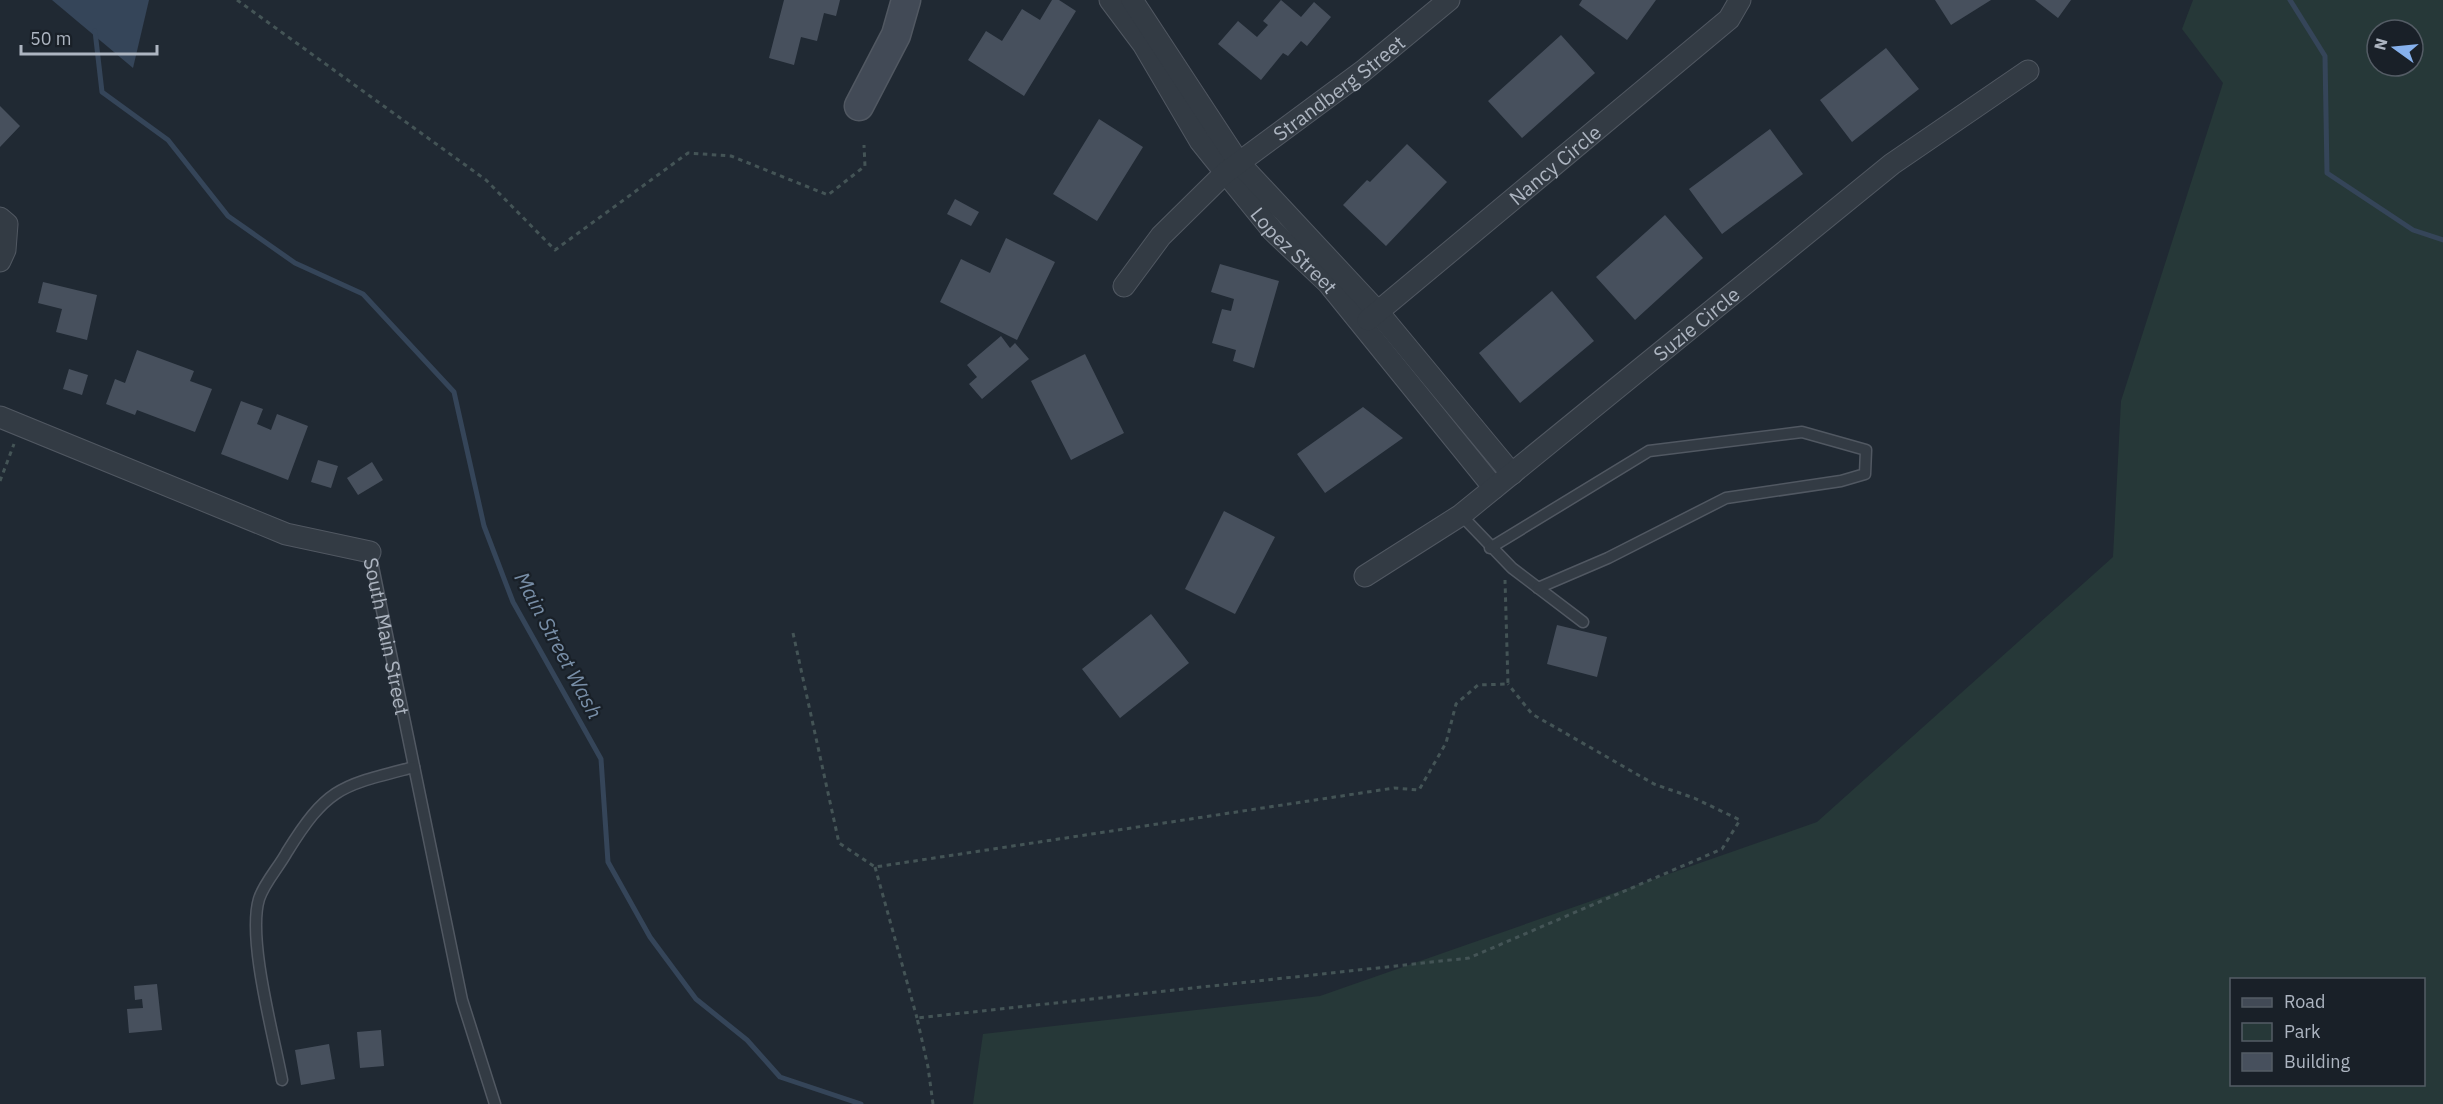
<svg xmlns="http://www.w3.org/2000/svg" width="2443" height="1104" font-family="'IBM Plex Sans',sans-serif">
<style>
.green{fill:#263838;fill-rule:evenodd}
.water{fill:#354559}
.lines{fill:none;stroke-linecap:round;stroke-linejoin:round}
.stream{stroke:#354559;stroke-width:5}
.building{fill:#47505d}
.lane-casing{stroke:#515862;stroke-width:13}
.street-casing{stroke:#515862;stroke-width:23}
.secondary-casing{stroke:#515862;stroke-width:31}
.path{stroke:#445456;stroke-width:3;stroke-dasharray:4.5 4.5;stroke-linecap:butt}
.lane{stroke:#333b44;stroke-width:10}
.street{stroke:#333b44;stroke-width:21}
.secondary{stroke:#424a56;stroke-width:28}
.labels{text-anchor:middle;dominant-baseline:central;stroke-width:4.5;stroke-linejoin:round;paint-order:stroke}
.street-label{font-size:20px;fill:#adb5c1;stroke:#192028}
.water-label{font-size:21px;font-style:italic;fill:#788ea7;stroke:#192028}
</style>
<rect width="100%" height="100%" fill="#202933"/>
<path class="green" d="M2193,0H2443V1104H973L983,1034L1320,996L1817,822L2113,557L2121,401L2223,83L2182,29ZM2377,30H2413V66H2377ZM2232,980H2424V1084H2232Z"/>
<path class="water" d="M52,0H149L133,68Z"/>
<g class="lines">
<path class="stream" d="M2290,0L2325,56L2327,173L2413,230L2443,240
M95,31L102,92L168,140L228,216L295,263L363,294L454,392L484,526L513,602L601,759L608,862L650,937L696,999L747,1040L780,1077L861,1104"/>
</g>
<path class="building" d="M784,0H840L836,16L824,13L817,41L801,37L794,65L769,58Z
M1052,0H1059L1076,11L1024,96L968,60L986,31L1002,41L1022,9L1040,20Z
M1281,0L1301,17L1314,2L1331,17L1307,46L1301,41L1288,56L1283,53L1261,80L1218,44L1238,21L1257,37L1268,25L1263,21Z
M1582,0H1656L1627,40L1579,5Z
M1935,0H1991L1951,25Z
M2035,0H2071L2058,18Z
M1561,35L1595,73L1522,138L1488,101Z
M1886,48L1919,89L1852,142L1820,100Z
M0,106L20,126L0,147Z
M1099,119L1143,147L1097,221L1053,194Z
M1770,129L1803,174L1722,234L1689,189Z
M1407,144L1447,182L1386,246L1343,205L1367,180L1370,182Z
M955,199L979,212L971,226L947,214Z
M1665,215L1703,258L1635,320L1596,277Z
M1006,238L1055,262L1017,340L940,302L961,259L990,273Z
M1220,264L1279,281L1254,368L1233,361L1236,350L1212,343L1222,309L1231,311L1234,299L1211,292Z
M43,282L97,295L87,340L56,332L62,309L38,303Z
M1552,291L1594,341L1520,403L1479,353Z
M1001,336L1010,348L1015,343L1029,359L982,399L969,384L977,377L967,365Z
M137,350L194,371L190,381L212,389L195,432L137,410L135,415L106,404L115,379L125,383Z
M1085,354L1124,433L1071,460L1031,381Z
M69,369L88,375L82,395L63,389Z
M241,401L263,409L257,424L271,430L277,414L308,426L288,480L221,454Z
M1363,407L1403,438L1325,493L1297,454Z
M318,460L338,466L331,488L311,482Z
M372,462L383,480L358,495L347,478Z
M1224,511L1275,537L1235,614L1185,589Z
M1151,614L1189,663L1120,718L1082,669Z
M1557,625L1607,637L1597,677L1547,664Z
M157,984L162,1030L129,1033L127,1009L143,1008L142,999L135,1000L134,986Z
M381,1030L384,1066L360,1068L357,1032Z
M329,1044L335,1079L301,1085L295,1050Z"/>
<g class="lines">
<g class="lane-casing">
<g id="lane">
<path d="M1461,515L1512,568L1583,622"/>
<path d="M1490,548L1649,451L1802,432L1866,450L1865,474L1841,481L1726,498L1608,558L1538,588"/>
<path id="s1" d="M370,552L462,1000L495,1104"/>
<path d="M282,1080C274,1037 247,939 259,899C264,883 279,867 287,852C328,786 341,786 414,767"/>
</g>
</g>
<g class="street-casing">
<g id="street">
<path id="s2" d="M1110,0L1143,44L1200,141L1212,156L1273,231L1328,283L1494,488"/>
<path d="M1132,0L1239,163L1378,312L1512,474"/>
<path d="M0,218L7,224L5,250L0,261"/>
<path id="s3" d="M1124,286L1161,236L1225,173L1363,71L1449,0"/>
<path id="s4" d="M1368,320L1729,19L1740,0"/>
<path d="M0,417L286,534L370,552"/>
<path id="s5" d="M1365,576L1461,515L1892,164L2028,71"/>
</g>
</g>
<g class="secondary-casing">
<path id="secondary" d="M859,106L896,35L906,0"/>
</g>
<path class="path" d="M237,0L486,180L555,250L688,153L731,156L828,195L865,166L864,145
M0,481L14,444
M793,633L839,843L875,867L1394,788L1419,790L1446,743L1456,704L1478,685L1508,684L1505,580
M875,867L917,1018
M933,1104L928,1067L917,1018L1469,958L1722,849L1740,820L1694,798L1654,784L1532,714L1508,684"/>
<use href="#lane" class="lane"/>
<use href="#street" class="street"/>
<use href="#secondary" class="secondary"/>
</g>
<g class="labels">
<g class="street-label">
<text stroke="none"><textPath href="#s3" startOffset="294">Strandberg Street</textPath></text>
<text stroke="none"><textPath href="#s4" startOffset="243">Nancy Circle</textPath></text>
<text stroke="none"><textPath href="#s2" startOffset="312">Lopez Street</textPath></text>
<text stroke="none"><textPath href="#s5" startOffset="417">Suzie Circle</textPath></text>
<text stroke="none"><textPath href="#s1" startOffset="86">South Main Street</textPath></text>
</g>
<g class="water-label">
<text transform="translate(559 645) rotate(62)">Main Street Wash</text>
</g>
</g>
<rect x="2230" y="978" width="195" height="108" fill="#192028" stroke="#545c65" stroke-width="1.5"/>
<rect x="2242" y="998" width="30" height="9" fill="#424a56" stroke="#545c65" stroke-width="1.5"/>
<text x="2284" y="1008" font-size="18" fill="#adb5c1">Road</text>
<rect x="2242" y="1023" width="30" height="18" fill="#263838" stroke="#545c65" stroke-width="1.5"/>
<text x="2284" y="1038" font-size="18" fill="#adb5c1">Park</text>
<rect x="2242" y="1053" width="30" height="18" fill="#47505d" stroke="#545c65" stroke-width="1.5"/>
<text x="2284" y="1068" font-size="18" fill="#adb5c1">Building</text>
<g transform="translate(2395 48) rotate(285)"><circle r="28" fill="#192028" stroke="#545c65" stroke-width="1.5"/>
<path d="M0-4.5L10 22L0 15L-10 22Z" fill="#86b1ed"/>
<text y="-9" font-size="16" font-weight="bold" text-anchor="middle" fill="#adb5c1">N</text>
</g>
<path d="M21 45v9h136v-9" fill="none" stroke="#adb5c1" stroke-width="3"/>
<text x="30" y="45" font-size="18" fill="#adb5c1" stroke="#192028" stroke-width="4.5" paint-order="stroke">50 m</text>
</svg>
